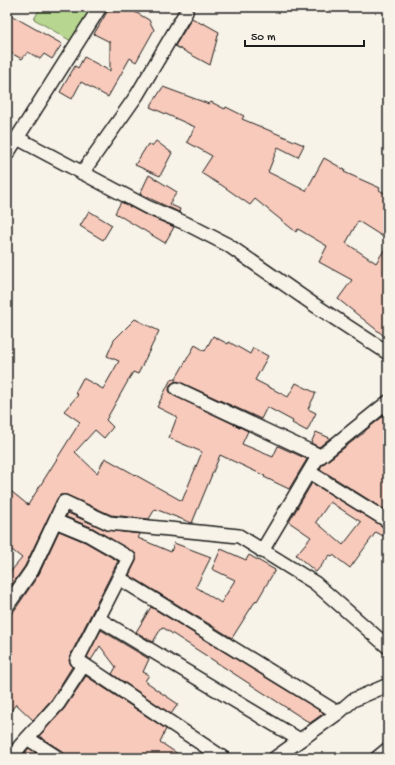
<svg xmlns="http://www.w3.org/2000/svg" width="395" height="765" font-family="'Gochi Hand',sans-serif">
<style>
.green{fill:#b7d790;stroke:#6a7a56}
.building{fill:#f8cabb;stroke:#1c1c1c;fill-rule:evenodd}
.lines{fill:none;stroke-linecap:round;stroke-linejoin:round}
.street-casing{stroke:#1c1c1c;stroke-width:16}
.street{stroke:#f7f3e8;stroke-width:13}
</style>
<rect width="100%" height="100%" fill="#f7f3e8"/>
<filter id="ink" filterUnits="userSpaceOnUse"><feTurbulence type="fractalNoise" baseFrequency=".025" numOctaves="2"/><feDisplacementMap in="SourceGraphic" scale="8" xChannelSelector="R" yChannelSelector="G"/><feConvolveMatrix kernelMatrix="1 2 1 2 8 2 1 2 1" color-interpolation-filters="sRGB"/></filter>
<g filter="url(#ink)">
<path class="green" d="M41,7H93L71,41L34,19Z"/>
<path class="building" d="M110,7H126L149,20L154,30L136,62L130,58L108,97L81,82L72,99L60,92L75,66L78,68L84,57L110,71V42L94,34Z
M7,13L62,44L52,59L44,54L40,59L28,52L22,59L7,51Z
M192,18L202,24L203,23L219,32L210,65L175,46Z
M163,87L209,104L211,102L225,109L226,107L244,116L242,119L304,145L298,157L278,147L268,172L306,191L324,158L345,170L344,172L380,188L379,190L388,195V240L358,221L346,243L376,263L388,244V339L338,299L352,280L319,262L327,246L298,229L296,232L255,199L250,205L220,184H219L201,173L212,156L187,142L195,127L150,107Z
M156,141L172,153L160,176L135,165L148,144L152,146Z
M149,175L177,192L169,204L180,209L179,212L140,194Z
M121,202L144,214L174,227L165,243L115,213Z
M89,211L112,225L103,240L80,226Z
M135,319L159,331L138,374L133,372L106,420L113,427L104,438L95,430L75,452L97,473L105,458L182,501L202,452L169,438L177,417L157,407L171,379L175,380L195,345L205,351L213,336L228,344L229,342L250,354L253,348L268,356L255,380L288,397L296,383L316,393L308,409L316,413L307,431L292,423L293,421L267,407L261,419L180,382L176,381L170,385L169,390L171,394L248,431L242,444L273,457L278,446L307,459L289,489L264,477L265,476L220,455L192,523L155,509L149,519L111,515L67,495H60L57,499L25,566L7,592V576L22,558L7,546V488L28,505L80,422L64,411L78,395L75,393L83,378L103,389L119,361L107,356L114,340Z
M386,414L388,415V512L320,469L322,465L362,434H363L366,430Z
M316,432L330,438L319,447L311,443Z
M312,483L387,529L383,536L376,532L350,568L333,555L332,556L330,555L316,572L296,555L311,537L289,522ZM330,502L361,522L343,545L316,522Z
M68,513L106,530L140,534L138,538L171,552L174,543L211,557L196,587L221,603L235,580L212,569L221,549L246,560L249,555L275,570L257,601L256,600L232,638L129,575L136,561V554L93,528L66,517Z
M59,531L85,542L118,561L70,656L69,661L72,667L52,699L33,720L16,704L7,716V617L14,611L39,574Z
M151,607L324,713L310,723L162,627L153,642L136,632Z
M101,630L149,659L143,672L149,675L145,681L154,687V688L178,704L171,714L112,674L116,667L100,646L91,660L87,657Z
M86,676L166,729L160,742L184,758H66L62,751L39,736L64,709Z
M29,748L43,758H28L24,755Z"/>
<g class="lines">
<g class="street-casing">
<path id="street" d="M17,138L100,7
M7,154L17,138L147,207L185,223L228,245L313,304L388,353
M82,173L137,95L186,12
M177,389L320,456
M309,472L388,521
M55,521L64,502L109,523L239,536L315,583L388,647
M262,551L316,460L388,402
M119,578L338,713
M7,606L32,570L55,521L89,535L129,558L77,660L82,667L58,704L20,746L12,758
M99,619L300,740
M77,660L223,758
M27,738L58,758
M275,758L338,713L353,700L388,685
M377,758L388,749"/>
</g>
<use href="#street" class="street"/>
</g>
</g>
<rect width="395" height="765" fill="none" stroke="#f7f3e8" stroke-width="24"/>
<rect x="12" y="12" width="371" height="741" fill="none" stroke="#1c1c1c" stroke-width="1.5" filter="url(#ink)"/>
<path d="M245 40v6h119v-6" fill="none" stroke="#1c1c1c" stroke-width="2"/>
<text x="251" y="40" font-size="12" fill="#1c1c1c" stroke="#f7f3e8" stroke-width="3" paint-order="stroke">50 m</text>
</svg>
